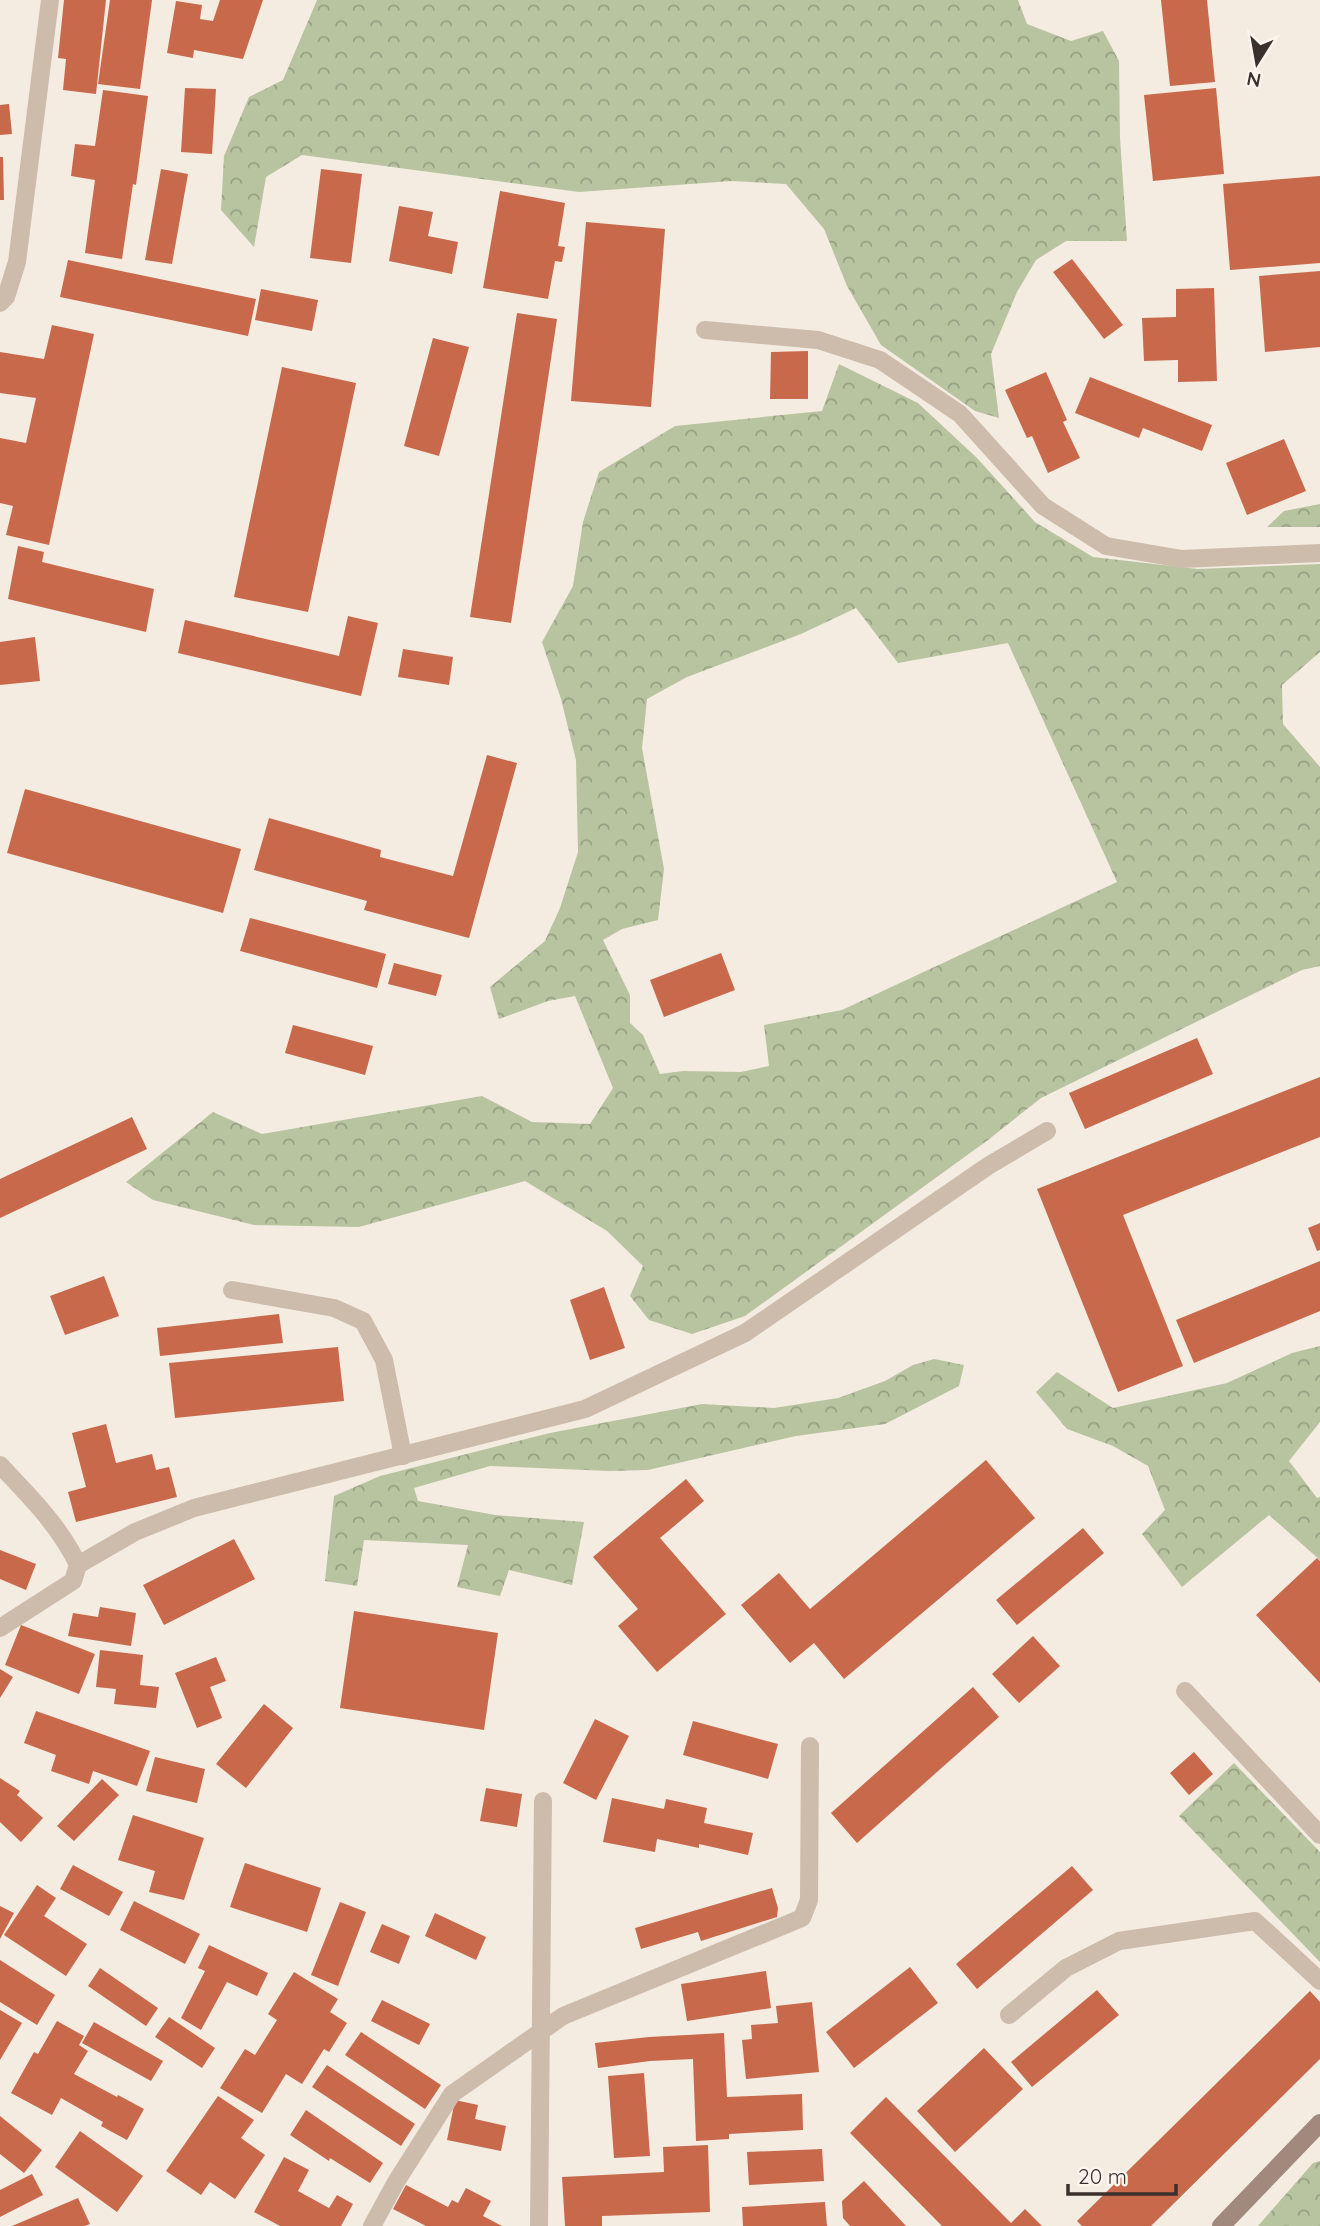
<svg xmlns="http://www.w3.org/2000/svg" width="1320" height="2226" font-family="Quicksand,sans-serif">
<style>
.forest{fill:url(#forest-crowns);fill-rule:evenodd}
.building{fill:#c8694b}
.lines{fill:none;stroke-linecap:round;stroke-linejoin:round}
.lane{stroke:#cdbbac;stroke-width:18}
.street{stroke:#cdbbac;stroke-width:18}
.secondary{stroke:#a18a7d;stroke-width:18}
</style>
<defs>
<pattern id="forest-crowns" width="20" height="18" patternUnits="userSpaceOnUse" patternTransform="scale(1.75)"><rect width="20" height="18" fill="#b8c4a0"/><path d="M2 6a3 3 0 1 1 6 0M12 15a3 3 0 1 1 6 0" fill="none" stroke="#97a083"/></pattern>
</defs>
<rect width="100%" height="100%" fill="#f4ebe1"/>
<path class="forest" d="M317,0H1018L1027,24L1071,41L1103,31L1119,61L1120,138L1127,241H1066L1036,260L1017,292L991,354L999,418L975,411L881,345L847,286L824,229L786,184L732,181L579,192L302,155L266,177L254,247L221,210L224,156L249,97L283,80Z
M839,364L918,403L977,458L1035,522L1093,557L1198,569L1320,564V652L1282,685L1283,724L1320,767V966L1302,970L1041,1098L988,1140L745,1316L692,1334L649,1320L630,1296L643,1266L607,1231L525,1181L359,1227L254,1225L153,1200L126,1182L213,1112L262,1134L482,1096L532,1122L590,1124L613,1088L575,996L548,1001L499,1019L490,987L545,941L560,908L578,852L576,760L561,699L542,642L573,586L583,522L599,472L675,426L822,411ZM856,608L898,663L1008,643L1117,882L842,1010L764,1025L769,1066L741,1072L683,1071L660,1074L643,1035L630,1023V995L603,940L622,929L658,920L664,869L642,748L647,699L687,677L801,634Z
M1320,504V527H1267L1284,511Z
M1320,1346V1422L1289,1461L1317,1498L1320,1497V1560L1269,1515L1182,1587L1142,1534L1165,1510L1148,1466L1113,1446L1067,1429L1036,1392L1057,1372L1113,1408L1227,1383L1292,1353Z
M934,1359L964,1365L959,1386L885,1424L796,1436L648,1470L609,1471L490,1466L414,1488L418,1501L495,1515L584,1522L572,1585L509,1570L500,1596L457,1587L468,1545L364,1540L357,1586L325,1581L334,1496L380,1476L550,1433L702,1404L774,1408L838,1398L885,1381L913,1365Z
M1234,1763L1320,1852V1962L1179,1816Z
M1320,2161V2226H1258L1313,2163Z"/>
<path class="building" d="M64,0H106L96,94L63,90L66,59L58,58Z
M110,0H152L140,89L98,84Z
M220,0H263L243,59L194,50L193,58L167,53L176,1L202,5L200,19L213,21Z
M1161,0H1207L1215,82L1170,86Z
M185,88L216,89L212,154L181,152Z
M1216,88L1224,174L1153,181L1144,95Z
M103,90L148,96L136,185L133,184L122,259L85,253L95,180L71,176L75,144L95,146Z
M9,104L12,134L0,135V105Z
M0,157H3L4,200H0Z
M161,169L188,174L172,264L145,260Z
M321,169L362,174L351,263L310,258Z
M1320,176V263L1230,270L1223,184Z
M500,191L565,203L558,246L565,247L562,262L555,261L548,299L483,288Z
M399,206L433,212L428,236L458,242L452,274L389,261Z
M586,222L665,229L651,407L571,401Z
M1072,259L1123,325L1104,339L1053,272Z
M68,260L256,299L248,336L60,297Z
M1320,271V347L1265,352L1259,276Z
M1214,288L1217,381L1178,382V360L1144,361L1142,318L1176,317V289Z
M261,289L318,300L312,331L255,320Z
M517,313L557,319L511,623L470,617Z
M52,325L94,334L49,545L6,535L13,506L0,503V438L26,443L36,398L0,393V352L44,359Z
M433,338L469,347L439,456L404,446Z
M808,351V399H770L771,352Z
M282,367L356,383L308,612L234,597Z
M1046,372L1067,420L1063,422L1080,458L1048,473L1032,436L1027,438L1005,390Z
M1090,377L1212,425L1202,451L1143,428L1139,438L1075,413Z
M1284,439L1306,491L1247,515L1226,463Z
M18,546L44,552L42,562L154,589L146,632L8,599Z
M348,616L378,623L361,696L178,653L185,620L339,656Z
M35,637L40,681L0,685V642Z
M403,649L453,657L449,685L398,677Z
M487,755L517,763L469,938L364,910L367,901L254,870L269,818L381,850L380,857L453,876Z
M25,789L241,849L223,913L7,853Z
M250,918L386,954L377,988L240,951Z
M721,953L735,990L664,1017L650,980Z
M394,963L442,975L436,996L388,984Z
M293,1025L373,1046L365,1075L285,1053Z
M1197,1038L1213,1074L1085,1129L1069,1093Z
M1320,1077V1137L1123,1215L1183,1366L1118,1392L1037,1189Z
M132,1117L147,1149L0,1218V1179Z
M1320,1223V1250L1317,1251L1308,1228Z
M1320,1261V1311L1194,1363L1176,1320Z
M104,1276L119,1316L65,1335L50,1296Z
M604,1287L625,1348L590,1360L570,1300Z
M279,1314L283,1343L160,1356L157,1328Z
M338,1347L344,1401L175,1418L169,1363Z
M106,1424L116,1463L152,1454L156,1470L169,1467L177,1497L76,1522L68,1492L86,1487L72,1433Z
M986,1460L1035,1518L844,1679L814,1643L790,1663L741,1605L779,1573L810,1609Z
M686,1479L704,1501L660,1538L726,1614L657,1672L618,1626L638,1609L593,1557Z
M1083,1528L1104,1553L1017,1625L996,1600Z
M234,1539L255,1579L164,1625L143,1585Z
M0,1550L36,1564L26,1590L0,1579Z
M1317,1558L1320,1561V1683L1256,1615Z
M100,1607L136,1613L131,1646L68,1636L73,1613L98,1617Z
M354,1611L498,1633L484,1730L340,1708Z
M21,1625L95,1654L79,1694L5,1665Z
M1033,1636L1060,1666L1019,1703L992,1674Z
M100,1650L143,1655L140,1685L159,1687L156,1708L114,1704L116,1689L96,1687Z
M216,1657L226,1681L210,1687L222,1718L197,1728L175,1673Z
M0,1669L13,1677L0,1698Z
M973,1687L999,1717L857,1843L831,1813Z
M264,1704L293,1728L246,1788L216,1764Z
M36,1711L150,1751L137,1786L93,1771L89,1784L51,1771L56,1755L24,1743Z
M595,1719L629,1736L596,1800L563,1783Z
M693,1721L778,1744L768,1779L683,1755Z
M1194,1752L1213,1774L1189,1795L1170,1773Z
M155,1757L205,1769L197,1803L146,1791Z
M0,1778L20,1791L17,1795L43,1818L21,1842L0,1822Z
M102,1779L119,1795L74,1841L57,1826Z
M486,1788L522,1794L517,1827L480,1821Z
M612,1798L664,1809L666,1799L707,1808L704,1823L753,1833L748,1855L699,1844V1848L657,1839L655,1852L603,1842Z
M133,1815L204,1838L184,1900L149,1892L155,1871L118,1860Z
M245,1863L321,1888L307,1932L230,1907Z
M73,1865L123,1892L109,1916L60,1889Z
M1072,1866L1093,1890L977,1989L956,1964Z
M37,1885L56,1898L44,1916L87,1944L66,1976L4,1935Z
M772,1888L778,1908L777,1917L701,1941L698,1932L641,1949L635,1928Z
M134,1901L200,1934L185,1964L120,1930Z
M340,1902L366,1912L338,1986L311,1975Z
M0,1906L14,1913L0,1939Z
M435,1913L486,1937L476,1960L425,1936Z
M382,1924L410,1936L399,1964L370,1952Z
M209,1945L268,1973L257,1996L227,1982L201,2030L181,2018L205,1971L198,1968Z
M0,1960L55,1995L37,2025L0,2002Z
M910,1967L938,2003L854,2068L826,2032Z
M100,1968L158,2008L146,2026L88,1986Z
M766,1971L771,2008L687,2021L681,1984Z
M294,1972L338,1999L330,2012L347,2023L329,2052L324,2049L302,2084L286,2074L262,2113L220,2088L245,2049L255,2055L277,2020L268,2014Z
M1097,1990L1119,2015L1032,2087L1011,2062Z
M1310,1991L1320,2002V2059L1151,2226H1082L1077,2221Z
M382,2000L430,2024L419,2045L371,2021Z
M812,2002L819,2072L746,2079L742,2040L752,2039L751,2025L778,2023L776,2006Z
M0,2010L22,2023L0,2060Z
M169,2017L215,2048L202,2068L155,2037Z
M57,2021L84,2036L79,2045L88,2051L74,2074L117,2097L118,2095L144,2109L127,2140L101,2126L103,2122L61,2098L52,2115L11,2093L34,2052L38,2054Z
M94,2022L163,2061L151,2081L82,2043Z
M361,2032L441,2085L425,2109L345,2055Z
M724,2033L727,2097L802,2094L803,2130L729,2134V2139L696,2141L693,2059L650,2061L598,2068L595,2043L649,2037Z
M984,2048L1023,2089L955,2152L917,2111Z
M327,2065L415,2124L401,2146L312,2087Z
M644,2073L650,2156L614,2158L608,2076Z
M218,2096L254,2120L241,2138L265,2155L235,2199L210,2182L201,2195L166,2171Z
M886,2097L1011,2223L1025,2209L1042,2226H942L850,2133Z
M455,2100L478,2105L475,2119L506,2126L501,2151L447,2140Z
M306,2110L383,2163L370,2183L330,2158L329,2161L290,2135Z
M0,2116L42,2150L24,2173L0,2154Z
M80,2131L143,2176L117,2212L55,2167Z
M708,2145L710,2212L602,2216V2226H565L562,2177L664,2172L663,2147Z
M822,2149L824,2181L749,2185L747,2152Z
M284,2157L309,2170L298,2191L329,2208L337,2195L353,2204L341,2226H280L254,2212Z
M32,2174L43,2195L0,2217V2190Z
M864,2181L906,2226H850L843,2218L842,2201Z
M406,2185L448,2207L452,2200L458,2203L466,2188L491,2201L483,2216L502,2226H426L393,2209Z
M78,2198L90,2224L85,2226H12Z
M825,2202L827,2226H743L742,2207Z"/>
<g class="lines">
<path class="lane" d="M232,1290L334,1308L363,1321L384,1360L403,1456
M78,1565L135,1532L194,1508L585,1409L745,1333L988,1166L1047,1131
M1185,1691L1320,1835
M1009,2015L1066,1968L1119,1941L1255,1921L1320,1981"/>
<path class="street" d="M0,303L6,297L17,262L50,0
M705,330L818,340L880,360L960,414L1043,506L1106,546L1182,559L1320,553
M0,1465C29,1496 60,1526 78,1565L73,1581L0,1628
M372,2226L396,2182L452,2094L563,2016L802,1918L809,1900L810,1746
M539,2226L543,1801"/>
<path class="secondary" d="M1221,2226L1320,2123"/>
</g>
<g transform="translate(1257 63) rotate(191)" stroke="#fbf5ee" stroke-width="5" paint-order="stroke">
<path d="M0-5L12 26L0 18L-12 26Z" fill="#3b302b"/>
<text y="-10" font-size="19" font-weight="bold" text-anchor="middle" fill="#3b302b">N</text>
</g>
<path d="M1068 2184v10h108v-10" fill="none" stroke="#3b302b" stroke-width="3.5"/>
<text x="1078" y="2184" font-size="21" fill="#3b302b" stroke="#fbf5ee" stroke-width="5" paint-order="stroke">20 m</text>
</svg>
